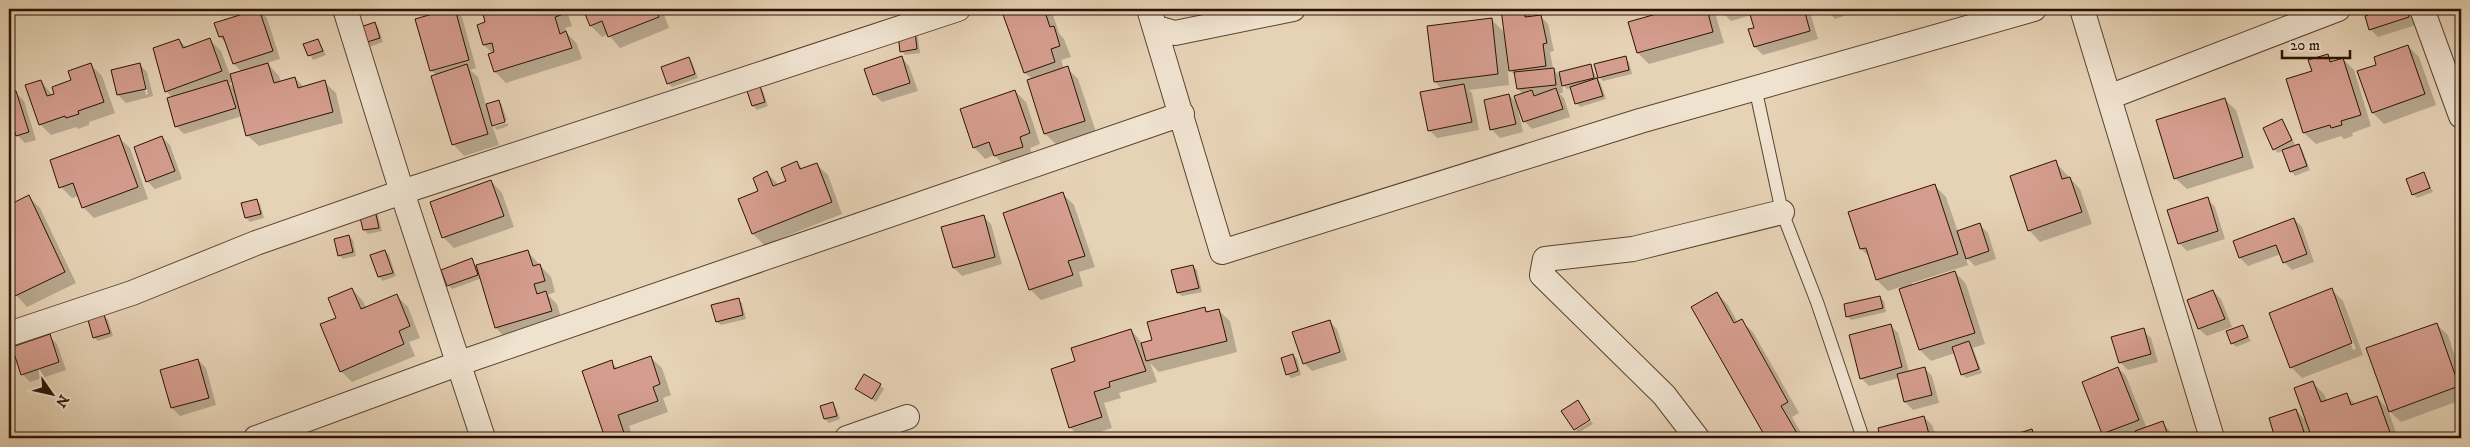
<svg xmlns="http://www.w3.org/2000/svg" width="2470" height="447" font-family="'IM FELL DW Pica',serif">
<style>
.shadow{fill:#0003;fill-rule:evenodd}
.building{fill:#d59d8e;stroke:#2b1204}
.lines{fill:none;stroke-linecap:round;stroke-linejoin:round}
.service-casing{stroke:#5a4230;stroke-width:14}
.minor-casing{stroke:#5a4230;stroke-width:26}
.service{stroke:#efe2cf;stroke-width:12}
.minor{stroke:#efe2cf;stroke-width:24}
</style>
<rect width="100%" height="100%" fill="#e6d2b5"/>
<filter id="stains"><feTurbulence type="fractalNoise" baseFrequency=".004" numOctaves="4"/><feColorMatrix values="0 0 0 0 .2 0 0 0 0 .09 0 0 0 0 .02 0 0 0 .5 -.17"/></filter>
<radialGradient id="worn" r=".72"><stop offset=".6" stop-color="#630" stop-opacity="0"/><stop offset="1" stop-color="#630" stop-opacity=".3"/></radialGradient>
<path class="shadow" d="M454,9L462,17L476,68L470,70L478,77L486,105L499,101L502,105L507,120L494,125V126L492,125L499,145L464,156L453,144L436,75L431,70L417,20Z
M490,9H566L572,26L565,28L567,33L577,44L582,59L506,83L495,72L493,54L484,45L478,26L487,23L483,11Z
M584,9H662L669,28L620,48L608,34L602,37L591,26Z
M1003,9H1051L1059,33L1064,39L1071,57L1061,60L1064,69L1067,68L1078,79L1096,132L1057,145L1045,134L1028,80L1032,79L1025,73Z
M1217,9H1239L1222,13Z
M1525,9L1532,17L1540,16L1548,24L1554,51L1550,52L1553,69L1562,78L1590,66L1601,84L1606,99L1580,107L1577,103L1572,88L1567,89L1562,84L1563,93H1559L1564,98L1570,117L1532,129L1524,121L1520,110H1518L1523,132L1500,138L1492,130L1509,95L1519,105L1523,94L1518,89L1516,76L1510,70L1503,10Z
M1679,9H1711L1715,13L1724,43L1649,64L1638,53L1630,23Z
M1719,9H1809L1818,39L1763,55L1755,47V28L1751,15L1731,21Z
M1826,9H1865L1835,19Z
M2390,9H2408L2416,25L2378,37L2370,29L2366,16Z
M259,10L267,18L280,59L267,63L279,76L281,82L295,78L304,87L324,82L336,93L343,123L259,146L247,135L242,116L184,134L176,126L173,98L166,91L160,73L163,72L179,40L187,48L209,39L221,51L230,75L242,72L234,64L227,44L220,37ZM233,82L235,89L229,83Z
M1492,20L1505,33L1509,85L1469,90L1472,93L1479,130L1437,138L1429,130L1442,89L1435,82Z
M374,23L378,27L383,42L366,48L357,30Z
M914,33L918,37L920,53L905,55L902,51Z
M318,40L326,55L313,60L305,45Z
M2408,46L2419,57L2436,105L2384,124L2373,113L2378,66Z
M2328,55L2334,62L2343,59L2354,70L2371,126L2352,133L2353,136L2344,139L2341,136L2316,144L2304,133L2288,80L2313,72Z
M688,58L692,62L698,78L672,87L668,83Z
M902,58L909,66L918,91L882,102L874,94Z
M1625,58L1629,62L1632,74L1603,81L1599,77Z
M90,64L102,76L115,113L89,122V125L78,129L76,127L51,135L40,124L41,81L53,96Z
M139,64L147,72L153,96L126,103L118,95ZM140,72H143L148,94L146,95Z
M760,87L763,91L768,106L757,110L753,106L748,91Z
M1015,91L1026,102L1040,144L1030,148L1033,158L1006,167L994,155L985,159L974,147Z
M16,93L24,101L36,140L25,143L17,135L9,109V95Z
M2224,99L2236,110L2254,168L2187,189L2175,178Z
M2282,120L2296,146L2298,145L2302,149L2310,170L2295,176L2292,172L2284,150L2278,153L2274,149Z
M508,123V126L497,130L494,127Z
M118,137L130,148L148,199L94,218L83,207L79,196L72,198L61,187Z
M162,137L170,145L182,179L155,189L147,181Z
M2055,162L2080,189L2092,224L2040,242L2029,230Z
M797,163L803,169L816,164L828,175L842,214L764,245L753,234L760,192L767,173L778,184L788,182Z
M2424,173L2433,192L2417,198L2413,194Z
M491,181L502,193L514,227L454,248L443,237Z
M1935,186L1946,197L1958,232L1980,225L1988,233L1996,259L1975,266L1965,256L1968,265L1912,283L1913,286L1955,272L1966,284L1985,344L1973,348L1982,373L1966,378L1962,374L1955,353L1931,361L1920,350L1900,287L1888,291L1877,280L1870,257L1861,249L1850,213Z
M1063,194L1074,205L1095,267L1079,272L1083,286L1041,300L1030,289Z
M29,197L40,208L76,283L27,307L16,295L9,280V206Z
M2207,199L2215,207L2225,239L2187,251L2179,243Z
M256,200L260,204L264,218L250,222L246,218Z
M375,211L378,215L382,231L368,234L364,230Z
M984,217L991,224L1002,264L962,276L954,268Z
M2294,219L2302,227L2314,262L2292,270L2284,262L2281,254L2248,266L2240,258Z
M349,236L353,240L356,256L343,259L339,255Z
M385,251L389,255L396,276L383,281L379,277Z
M527,251L551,277L555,292L548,295L557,304L562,322L507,339L496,328L482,278L452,289L448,285L472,260L476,266Z
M1193,266L1197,270L1202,292L1182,296L1178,293Z
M352,289L363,301L367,309L397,296L408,307L420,338L409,342L415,356L352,382L341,371L337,318Z
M2332,290L2343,301L2363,355L2302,378L2291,367ZM2336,302H2338L2356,349L2353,350Z
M2213,291L2221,299L2232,327L2207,336L2199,329L2189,301Z
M1717,293L1728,305L1738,323L1741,321L1753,332L1799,413L1792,417L1804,438H1768L1693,307Z
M1880,298L1884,301L1886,312L1851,320L1847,316Z
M738,300L742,303L746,319L721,325L717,322Z
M1205,309L1209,313L1218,310L1230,321L1237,352L1159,372L1150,363L1157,382L1119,393L1121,398L1104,403L1112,428L1081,438L1070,427L1076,362L1131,330L1143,344L1153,341Z
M104,316L108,320L113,336L98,341L94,337Z
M1329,321L1337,329L1347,360L1312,371L1304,363Z
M2436,324L2448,335L2461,375V400L2401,422L2388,410L2398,438H2276L2270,419L2296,410L2307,422L2313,383L2324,394L2327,401L2346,394L2356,405L2377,397L2389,410Z
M1890,325L1898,333L1909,372L1924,368L1932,376L1939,403L1913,410L1905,402L1899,378L1869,386L1861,378Z
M2242,326L2251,341L2236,347L2232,343Z
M2143,330L2151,338L2158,362L2128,370L2120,362Z
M49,336L57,344L66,370L30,382L22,374Z
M1293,355L1297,359L1301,375L1291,378L1287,374Z
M650,357L662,368L671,395L663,398L668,412L629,426L633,438H606L583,372L611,362L618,369Z
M198,360L206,368L216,405L180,416L172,408Z
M2118,368L2126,376L2147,429L2162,423L2170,431L2173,438H2138L2136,432L2119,438H2108L2103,434L2083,382Z
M880,385L884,389L876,402L861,392Z
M832,404L836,408L840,419L829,423L825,419L822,407Z
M1924,417L1932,425L1937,438H1882L1879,429Z
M1591,421L1593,424L1578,433L1576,430Z
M2032,431L2039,438H2015L2014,436Z"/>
<path class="building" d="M259,9L273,51L233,64L223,36L219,37L214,23Z
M450,9H455L469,60L430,71L415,19Z
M486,9H559L561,15L555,17L560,34L566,31L572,48L494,72L488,54L494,52L492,43L483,45L477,25L485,22L482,10Z
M583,9H656L659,17L608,37L602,21L590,26Z
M1001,9H1044L1050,27L1054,26L1060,46L1051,49L1055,62L1024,73Z
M1501,9H1524L1525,17L1541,15L1547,43L1543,44L1546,66L1509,71Z
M1674,9H1707L1713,32L1637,53L1628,22Z
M1759,9H1804L1810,31L1754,47L1748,29L1754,28L1749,11Z
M2386,9H2406L2409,17L2369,30L2365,16Z
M1492,18L1498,74L1434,82L1427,26Z
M375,22L380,38L361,44L355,29Z
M915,31L917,49L900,52L898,34Z
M210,38L222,71L165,92L153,48L179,39L183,48Z
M318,39L323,51L308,56L303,44Z
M2408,45L2425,94L2372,113L2357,71L2376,65L2374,57Z
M2328,54L2330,62L2343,58L2361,115L2341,121L2342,125L2331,128L2330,125L2303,133L2286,79L2312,71L2308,60Z
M902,56L910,83L873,95L864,69Z
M1626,56L1629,70L1598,78L1594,64Z
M689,57L695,74L667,84L661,67Z
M91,63L104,102L78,111L79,114L66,118L65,116L39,125L25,85L41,80L47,96L54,94L52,87L71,80L68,71Z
M140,63L146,89L117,95L111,70Z
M268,63L274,83L295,77L298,88L325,80L333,112L246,136L230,74Z
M467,64L488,134L452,145L431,76Z
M1591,64L1594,78L1562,86L1559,72Z
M1068,66L1085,121L1044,134L1027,80Z
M1554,68L1556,85L1517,89L1514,72Z
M1597,78L1603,96L1575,104L1570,87Z
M227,80L236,108L175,127L167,98Z
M1464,84L1472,122L1428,131L1420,92Z
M760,86L765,102L752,106L747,91Z
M1556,88L1563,109L1523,122L1514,96L1532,90L1534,96Z
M1015,90L1030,133L1020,137L1023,147L994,156L989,142L973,148L960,109Z
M16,91L29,132L16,136L9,113V94Z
M1509,94L1516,124L1490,130L1484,100Z
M2225,98L2243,157L2174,179L2156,120Z
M499,100L505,122L492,126L486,104Z
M2282,119L2292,140L2273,150L2263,128Z
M119,135L138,187L82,208L73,183L59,188L50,160Z
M162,136L175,171L146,182L134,147Z
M2299,144L2307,166L2290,172L2282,150Z
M2056,160L2062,179L2070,177L2082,212L2028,231L2010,176Z
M797,161L800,169L817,163L832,202L752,234L738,199L758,191L753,178L767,171L773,186L786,181L781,168Z
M2424,172L2430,188L2412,195L2406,179Z
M491,180L504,216L442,238L430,202Z
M1935,184L1958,254L1876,280L1866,248L1860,249L1848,212Z
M1063,192L1085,256L1068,261L1073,275L1029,290L1003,213Z
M29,195L65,272L15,296L9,283V205Z
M2208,197L2218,231L2178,244L2167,210Z
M257,199L261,214L245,218L241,203Z
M375,210L379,228L363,230L359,213Z
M984,215L995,257L953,268L941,227Z
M2294,218L2307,254L2283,263L2276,245L2239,258L2233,241Z
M1980,223L1989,251L1966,259L1957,231Z
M349,235L353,252L338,256L334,239Z
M385,250L393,273L378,277L370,255Z
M528,250L533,266L540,264L545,281L534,284L537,294L546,291L552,311L495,328L476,265Z
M472,258L478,275L447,286L441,270Z
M1193,265L1199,288L1177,293L1171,270Z
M1955,271L1975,333L1919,350L1899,289Z
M352,288L361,309L397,294L410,326L399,331L404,344L340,372L320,324L336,318L328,298Z
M2332,288L2352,343L2290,368L2269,313Z
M2213,290L2225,319L2198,329L2187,300Z
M1717,292L1734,323L1742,319L1788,402L1781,406L1798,435L1792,438H1766L1691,307Z
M1880,296L1883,308L1846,317L1844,304Z
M739,298L743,315L716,322L711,305Z
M1205,307L1206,312L1219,309L1227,341L1146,361L1141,343L1152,340L1147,322Z
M104,315L110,333L93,338L88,320Z
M1330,320L1340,352L1303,364L1292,332Z
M2437,323L2459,386L2389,412L2366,348Z
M1891,324L1902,367L1860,379L1849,335Z
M2243,325L2248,337L2231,344L2226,331Z
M2144,328L2151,354L2119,363L2111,337Z
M1131,329L1146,371L1109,382L1110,387L1094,392L1102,417L1069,428L1051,369L1075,361L1071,348Z
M50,334L59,362L21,375L12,347Z
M1969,341L1979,369L1961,375L1952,347Z
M1293,354L1298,371L1286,375L1281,358Z
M651,356L660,384L653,387L658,401L618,415L624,433L605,438L582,371L612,360L614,369Z
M198,359L209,398L171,408L160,370Z
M1925,367L1932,395L1904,402L1897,374Z
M2118,367L2139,420L2102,434L2082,382Z
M864,374L881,384L872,399L855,389Z
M2313,381L2321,402L2347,393L2351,405L2377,396L2392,438H2312L2294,388Z
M1578,400L1590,420L1574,430L1561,411Z
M833,402L837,416L824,419L820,406Z
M2296,409L2304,432L2287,438H2275L2269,418Z
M1924,416L1929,434L1933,433L1934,438H1880L1878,428Z
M2163,421L2169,438H2137L2135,431Z
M2032,429L2035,438H2014L2013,435Z
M446,433L447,438H432Z"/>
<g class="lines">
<g class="service-casing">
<path id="service" d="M1755,87L1782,212L1817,302L1863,438"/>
</g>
<g class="minor-casing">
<path id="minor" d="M345,9L402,192L483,438
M1149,9L1222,252L1640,121L2034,9
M2082,9L2212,438
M2422,9L2461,116
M1157,28L1175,33L1293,9
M2109,97L2338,9
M9,334L132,293L256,243L402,192L958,9
M256,438L460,363L1182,114
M847,438L907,417
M1697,438L1664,395L1542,275L1545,259L1633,249L1782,212"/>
</g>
<use href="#service" class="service"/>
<use href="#minor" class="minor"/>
</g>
<rect width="2470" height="447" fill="none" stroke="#e6d2b5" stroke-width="30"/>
<rect x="10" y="10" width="2450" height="427" fill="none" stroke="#2b1204" stroke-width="2.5"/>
<rect x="15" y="15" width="2440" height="417" fill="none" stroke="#2b1204"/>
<g transform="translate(52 394) rotate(124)" stroke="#efe2cf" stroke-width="4" paint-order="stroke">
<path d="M0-4L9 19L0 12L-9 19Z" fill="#2b1204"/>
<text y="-8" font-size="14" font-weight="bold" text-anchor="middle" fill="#2b1204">N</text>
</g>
<path d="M2282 50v8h68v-8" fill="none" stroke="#2b1204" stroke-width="2.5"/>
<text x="2290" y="50" font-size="15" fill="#2b1204" stroke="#efe2cf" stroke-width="4" paint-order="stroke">20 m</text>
<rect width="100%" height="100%" filter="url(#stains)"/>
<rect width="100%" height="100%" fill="url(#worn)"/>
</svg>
